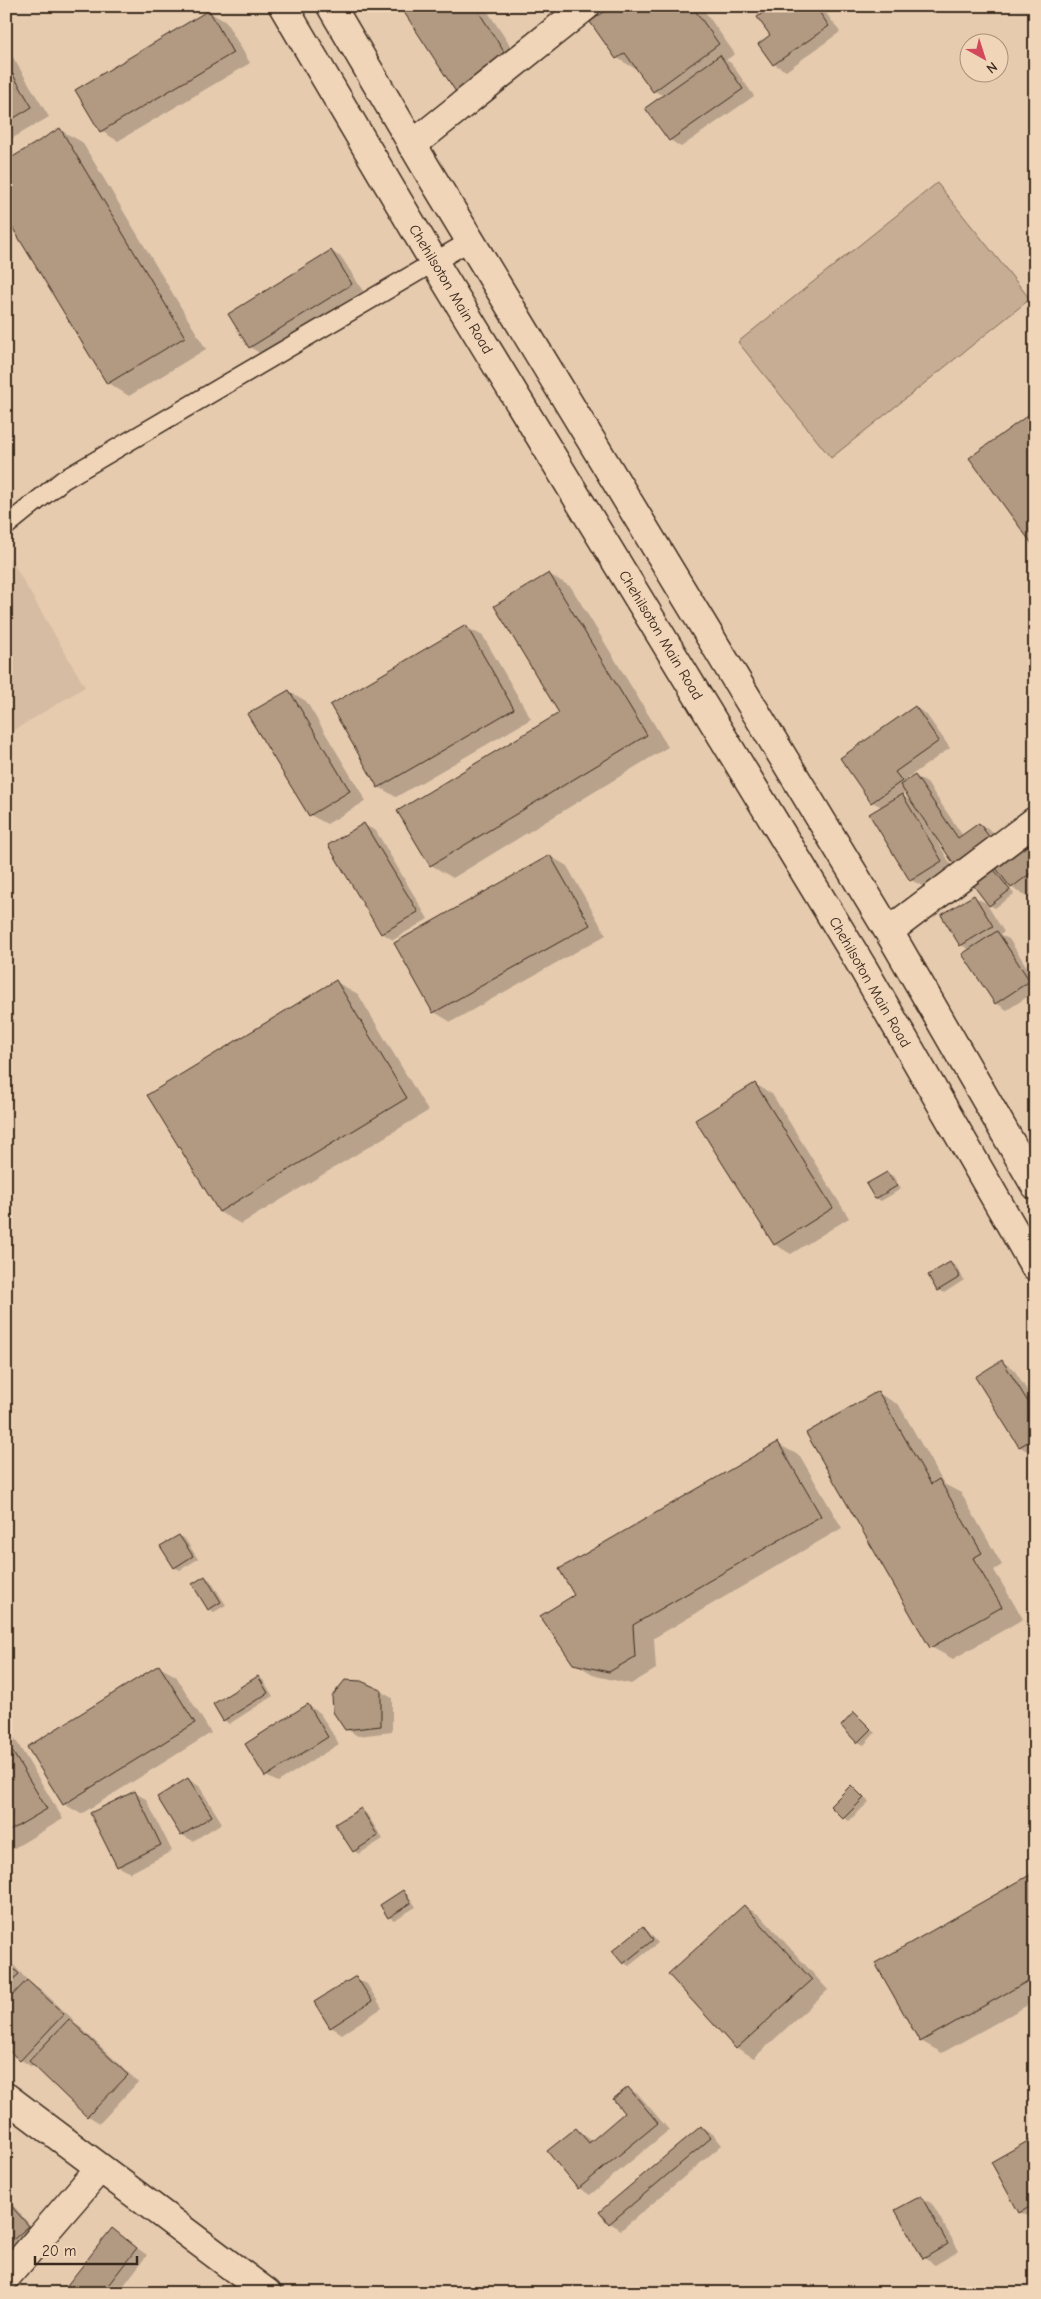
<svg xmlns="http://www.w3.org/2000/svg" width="1041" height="2299" font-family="'Comic Neue',sans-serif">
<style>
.built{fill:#d6bca2}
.green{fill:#c6ad94;stroke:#806c59}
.shadow{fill:#0003;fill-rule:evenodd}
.building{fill:#b19982;stroke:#3b2a1e}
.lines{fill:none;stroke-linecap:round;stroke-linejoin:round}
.lane-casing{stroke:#3b2a1e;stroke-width:21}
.street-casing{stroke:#3b2a1e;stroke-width:31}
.secondary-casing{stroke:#3b2a1e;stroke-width:31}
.lane{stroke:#f1d5b8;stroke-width:18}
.street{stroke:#f1d5b8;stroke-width:28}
.secondary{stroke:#f1d5b8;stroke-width:28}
.labels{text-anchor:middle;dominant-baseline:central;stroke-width:4;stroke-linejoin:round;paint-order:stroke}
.street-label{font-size:15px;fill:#3b2a1e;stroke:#f1d5b8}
</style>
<rect width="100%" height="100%" fill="#e6cbaf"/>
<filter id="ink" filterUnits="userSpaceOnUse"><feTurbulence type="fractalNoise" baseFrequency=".02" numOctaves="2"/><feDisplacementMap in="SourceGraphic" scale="10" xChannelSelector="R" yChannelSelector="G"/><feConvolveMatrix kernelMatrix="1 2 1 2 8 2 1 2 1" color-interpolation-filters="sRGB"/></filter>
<g filter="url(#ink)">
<path class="built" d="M6,551L85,687L6,735Z"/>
<path class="green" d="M937,183L1030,299L831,458L738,342Z"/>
<path class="shadow" d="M402,6H484L525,68L474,101L457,92Z
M614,6H701L735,54L726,60L731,63L754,96L681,147L670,140L664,96L654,91L636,66L634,68L617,58Z
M774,6H821L840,32L786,71L774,64L772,35Z
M209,12L226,22L250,63L118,141L101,131Z
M6,46L49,117L6,142Z
M60,130L82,142L206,349L129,396L108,383Z
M331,251L342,258L363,291L261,354L250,347Z
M549,574L571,587L668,747L453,878L431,865L561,714Z
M466,627L483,636L531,719L396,797L379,787Z
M289,691L306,701L366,801L327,824L310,815Z
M915,707L926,714L950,748L906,779L907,782L915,776L927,783L963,836L979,824L991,831L1004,850L1035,828V892L1028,897L1007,885L1014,894L995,908L989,905L939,840L937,841L953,868L922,886L911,880L882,807L872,802ZM906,792L912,801L902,795Z
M364,825L376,831L428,919L393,940L382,933Z
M550,856L567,866L606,935L451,1022L434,1012Z
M974,897L986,903L1004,932L1000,935L1009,939L1035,980V992L1007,1010L996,1003L970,950L961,945Z
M336,982L358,994L428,1111L241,1224L219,1212Z
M755,1084L772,1094L849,1218L791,1254L774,1244Z
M887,1173L893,1176L901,1189L881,1201L876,1198Z
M950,1263L956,1266L964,1280L944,1293L938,1290Z
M1002,1362L1013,1368L1035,1403V1451L1031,1453L1020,1447Z
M878,1393L899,1405L944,1484L961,1493L1002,1565L994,1570L1023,1619L953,1659L931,1647Z
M778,1444L800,1456L842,1528L654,1638L656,1669L631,1684L596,1676L574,1663L575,1596Z
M179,1536L185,1539L198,1559L180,1570L174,1567Z
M205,1577L210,1580L226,1605L214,1612L209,1609Z
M159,1667L176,1676L211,1733L81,1814L64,1804Z
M258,1677L263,1680L273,1696L229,1724L224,1720Z
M380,1691L392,1698V1732L358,1736L346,1729Z
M308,1706L319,1712L339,1744L278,1782L266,1776Z
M854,1714L875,1733L864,1745L858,1742Z
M6,1724L63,1819L6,1853Z
M188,1779L199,1786L222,1823L193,1841L182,1835Z
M851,1786L869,1802L849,1821L844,1818Z
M135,1793L146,1799L172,1851L130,1873L118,1866Z
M361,1810L366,1813L383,1839L359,1854L354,1851Z
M1035,1874V2001L942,2053L921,2041Z
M403,1892L408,1895L416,1907L394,1920L389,1917Z
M744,1906L761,1916L828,1990L754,2058L737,2048Z
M643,1928L648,1931L658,1943L629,1966L624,1963Z
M6,1957L29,1982L39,1988L75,2021L73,2023L80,2027L138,2082L100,2123L88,2116L34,2065L32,2067L21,2060L6,2046Z
M356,1978L367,1984L382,2008L342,2034L331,2027Z
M628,2088L639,2095L669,2130L590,2195L579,2188L576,2129L592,2141L626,2113Z
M701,2127L713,2134L722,2145L621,2230L610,2223Z
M1035,2138V2220L1020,2212Z
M921,2197L932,2204L959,2251L935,2265L924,2258Z
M6,2201L12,2204L34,2230L14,2247L6,2243Z
M112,2230L147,2255L118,2293H63Z
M6,2245L16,2254L6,2265Z"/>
<path class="building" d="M400,6H475L508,58L456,92Z
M612,6H692L719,44L653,92L625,53L616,59L590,22Z
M772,6H815L829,26L773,65L758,44L770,35L757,17Z
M209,10L233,53L100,132L75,90Z
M720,55L743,89L669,141L645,108Z
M6,63L32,107L6,123Z
M60,128L185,337L107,384L6,217V161Z
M331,250L352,284L249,348L228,314Z
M1035,410V548L969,458Z
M549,573L647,735L430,866L397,811L559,713L494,606Z
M466,625L514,709L378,788L330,705Z
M289,690L350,791L309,816L247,714Z
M915,706L939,741L895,772L902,781L871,803L840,758Z
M915,775L958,838L979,823L993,842L956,867L900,785Z
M902,794L942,861L910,881L869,814Z
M364,823L418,912L381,934L328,845Z
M1035,826V870L1011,888L989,859Z
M550,855L590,925L433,1013L394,943Z
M988,862L1010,890L989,906L967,877Z
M974,895L993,926L960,946L941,915Z
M997,931L1030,981L995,1004L962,954Z
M336,980L407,1098L219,1212L147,1095Z
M755,1083L833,1208L774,1245L695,1120Z
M887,1172L897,1186L875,1199L866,1184Z
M950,1262L960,1277L937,1291L928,1275Z
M1002,1360L1035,1413V1438L1019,1447L975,1377Z
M878,1391L931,1484L939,1479L982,1553L973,1558L1002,1607L930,1648L806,1433Z
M778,1442L821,1516L633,1625L635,1657L609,1672L573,1664L540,1616L574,1595L559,1569Z
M179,1535L193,1556L174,1568L160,1546Z
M205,1576L221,1602L208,1610L192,1584Z
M159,1665L195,1723L63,1805L27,1747Z
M258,1676L268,1693L223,1721L213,1704Z
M345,1680L361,1681L381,1690V1726L345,1730L333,1712L332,1696Z
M308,1704L328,1737L265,1777L245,1744Z
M854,1712L871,1729L857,1743L841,1726Z
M6,1741L47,1809L6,1833Z
M188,1778L212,1816L181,1836L157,1797Z
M851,1785L864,1798L843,1819L830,1806Z
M135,1791L161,1845L117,1867L90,1813Z
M361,1808L378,1836L353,1852L335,1824Z
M1035,1872V1977L920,2042L875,1963Z
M403,1890L411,1903L388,1918L380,1905Z
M744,1905L812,1980L736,2049L668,1974Z
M643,1926L653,1940L623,1964L612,1951Z
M6,1961L19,1974L6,1986Z
M356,1976L372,2001L330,2028L314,2002Z
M27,1980L64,2014L20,2061L6,2048V2002Z
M69,2019L128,2075L87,2117L29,2061Z
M628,2087L658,2123L578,2189L547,2151L576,2128L589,2143L624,2113L613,2099Z
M701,2126L711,2138L609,2224L599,2212Z
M1035,2137V2204L1019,2213L991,2162Z
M921,2196L948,2244L923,2259L895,2210Z
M6,2200L29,2226L7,2245L6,2244Z
M112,2228L137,2248L102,2293H61Z"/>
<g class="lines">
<g class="lane-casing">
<path id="lane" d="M6,526L63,480L470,241"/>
</g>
<g class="street-casing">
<path id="street" d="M412,145L586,6
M889,931L1035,821
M6,2097L267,2293
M6,2277L100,2168"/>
</g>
<g class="secondary-casing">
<path id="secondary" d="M283,6L434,262L863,968L1035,1267
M331,6L428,171L898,947L1035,1185"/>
</g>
<use href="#lane" class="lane"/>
<use href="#street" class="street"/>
<use href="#secondary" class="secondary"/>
</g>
</g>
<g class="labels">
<g class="street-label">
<text transform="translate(451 289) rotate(59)">Chehilsoton Main Road</text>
<text transform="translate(661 635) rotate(59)">Chehilsoton Main Road</text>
<text transform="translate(870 982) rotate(60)">Chehilsoton Main Road</text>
</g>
</g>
<rect width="1041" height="2299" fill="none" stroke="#f1d5b8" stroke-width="25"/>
<rect x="12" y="12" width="1016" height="2274" fill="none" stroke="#3b2a1e" stroke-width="2" filter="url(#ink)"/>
<g transform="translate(984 58) rotate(141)"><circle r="24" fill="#f1d5b8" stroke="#a8917a"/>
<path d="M0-4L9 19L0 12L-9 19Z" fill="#d1495b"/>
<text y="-8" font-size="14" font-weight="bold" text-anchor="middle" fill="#3b2a1e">N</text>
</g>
<path d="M35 2256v8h102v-8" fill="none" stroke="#3b2a1e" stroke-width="2.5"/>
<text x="42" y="2256" font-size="15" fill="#3b2a1e" stroke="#f1d5b8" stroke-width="4" paint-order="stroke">20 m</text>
</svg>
